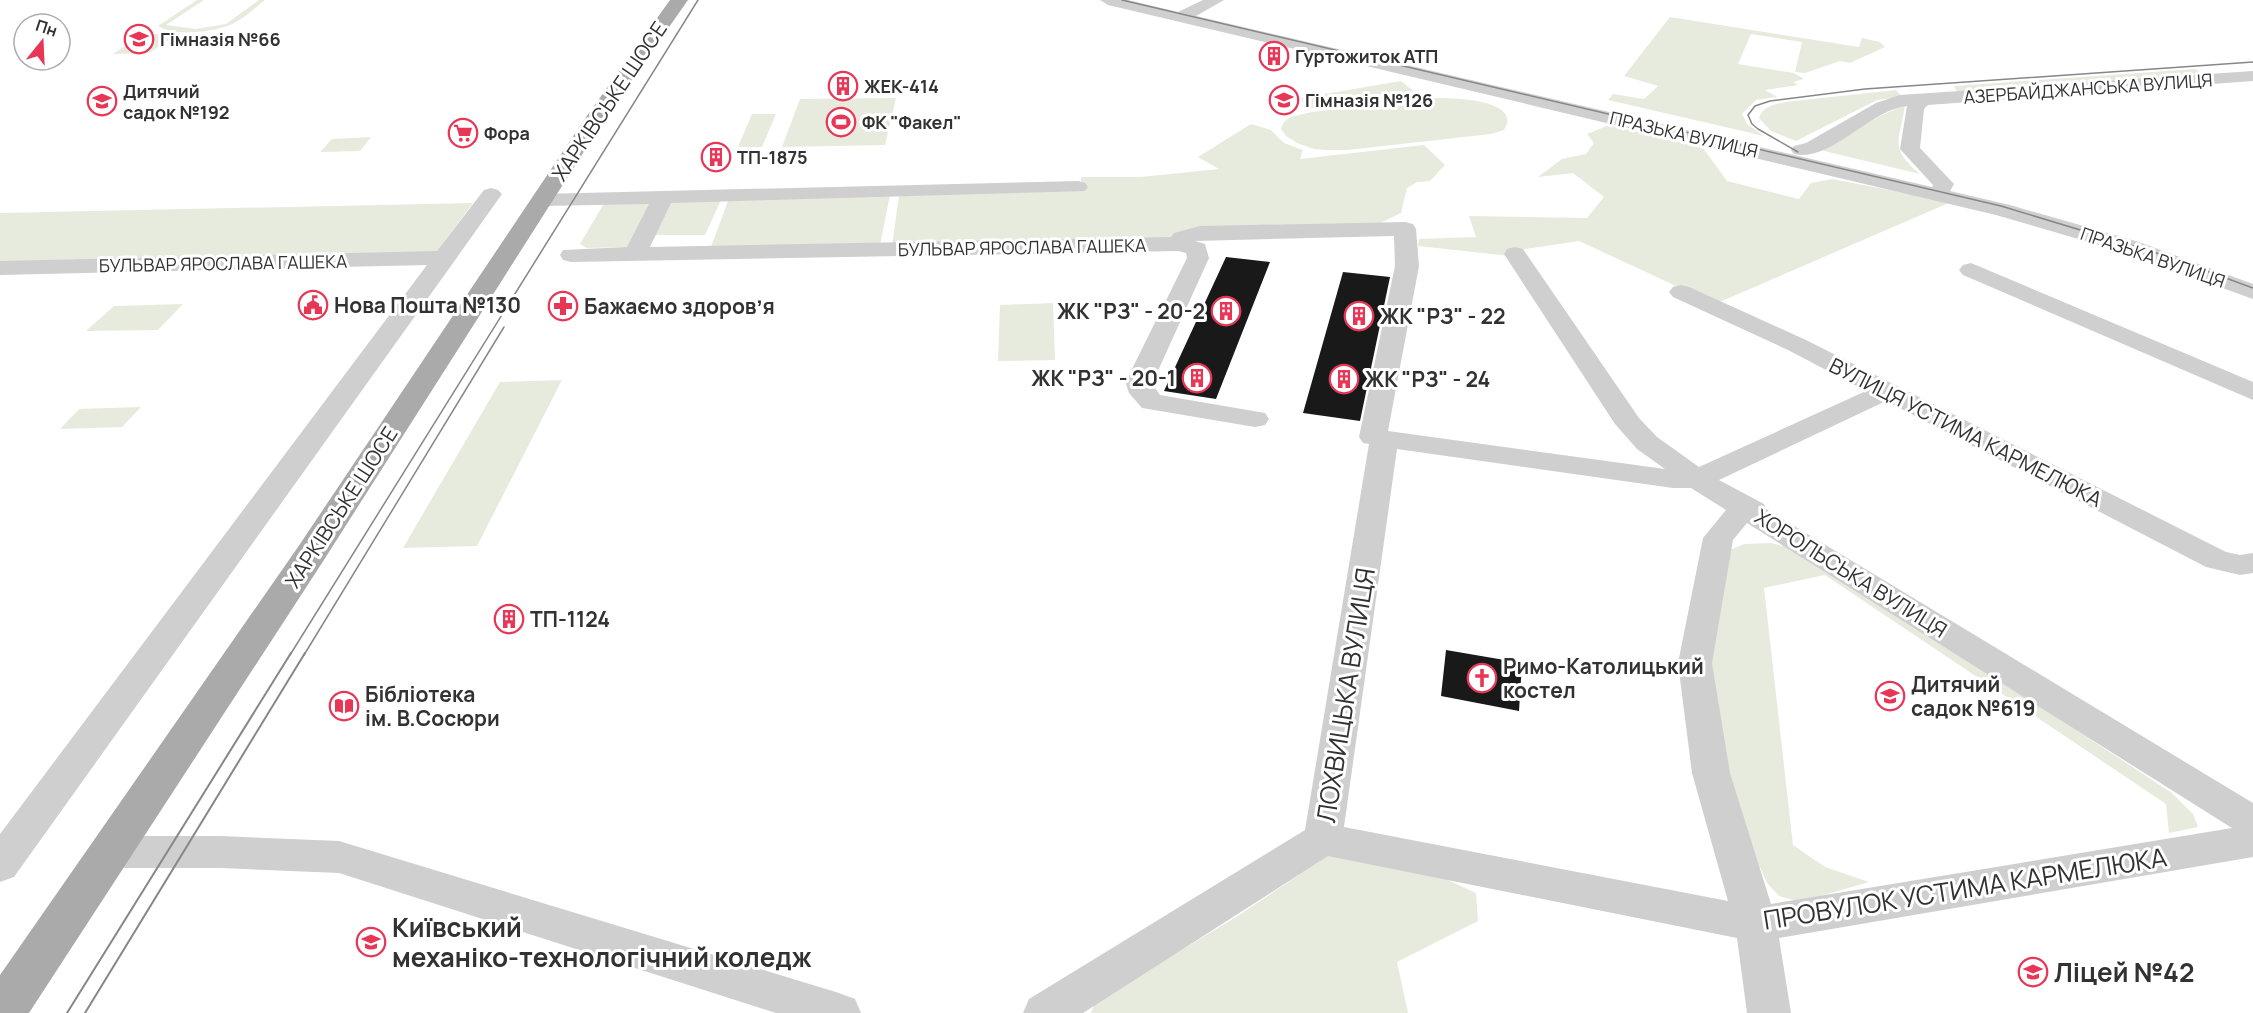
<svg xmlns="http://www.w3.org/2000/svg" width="2253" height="1013" font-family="Manrope,sans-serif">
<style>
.green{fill:#e7ebde}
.building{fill:#191919}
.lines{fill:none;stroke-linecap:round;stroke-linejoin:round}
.minor{fill:#cfcfcf;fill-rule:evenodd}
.major{fill:#aaa;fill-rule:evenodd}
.tram-far1{stroke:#878787;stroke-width:1.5}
.tram{stroke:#878787;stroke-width:2}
.labels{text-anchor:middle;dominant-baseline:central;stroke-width:6;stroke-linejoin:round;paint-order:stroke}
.far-poi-label{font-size:18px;font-weight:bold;fill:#323232;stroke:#fff;text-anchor:start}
.far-street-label{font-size:18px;fill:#323232;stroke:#fff}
.street-label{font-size:21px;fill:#323232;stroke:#fff}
.poi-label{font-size:21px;font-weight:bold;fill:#323232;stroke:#fff;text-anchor:start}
.near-street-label{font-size:26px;fill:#323232;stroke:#fff}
.near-poi-label{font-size:26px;font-weight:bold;fill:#323232;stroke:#fff;text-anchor:start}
</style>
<rect width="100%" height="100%" fill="#fff"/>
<path class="green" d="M197,0H204L166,25L196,29L226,24L259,0H265C255,8 242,20 230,25C211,32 176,37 158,26Z
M1670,17L1859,47L1862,38L1880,42L1885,47L1850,63L1840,61L1805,73L1795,72L1802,42L1751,34L1738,64L1794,73L1804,79L1793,82L1798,85L1765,90L1777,97L1756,100L1742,114L1747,124L1764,136L1608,100L1613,94L1644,99L1658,86L1624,76Z
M143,34H178L149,53L113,54Z
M2195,69L2208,75L1957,92L1954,86Z
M1401,81L1419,96L1306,109L1301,98Z
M1896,90L1902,97L1877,100L1796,141L1771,131L1759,118C1763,106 1774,105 1785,102Z
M896,98L885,145L782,147L800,99Z
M1438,98C1455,98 1523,100 1504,130L1491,134L1347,150H1326L1314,149L1297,143L1286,136L1281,129L1283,123L1290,117L1312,112Z
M1905,105C1900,141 1888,147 1920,174L1820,150L1880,116Z
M752,114H776L762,147H738Z
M1251,124L1271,130L1284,143L1303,150L1300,159L1424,145L1445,165L1430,181L1417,182L1407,188L1401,213L1376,225L1172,239L892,246L899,195L1082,186L1081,177H1140L1219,169L1198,157Z
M1609,125L1703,148L1727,181L1799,199L1811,183L1832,179L1951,202L1715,304L1579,241L1513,251L1510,256L1418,246L1419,239L1476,237L1469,216L1587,218L1604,197L1573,173L1538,177L1562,159L1586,154L1594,143L1587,134Z
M371,137L360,151L320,152L332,139Z
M890,195L880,245L711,247L729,198Z
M722,198L705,235H651L667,204L677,200Z
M610,201L657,204L629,247L587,248L580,244L603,205Z
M473,203L435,254L0,263V213Z
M1053,303L1055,360L998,361L1000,305Z
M183,304L158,330L86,331L114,306Z
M562,380L477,546L403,548L500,382Z
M141,407L122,427L60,429L79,409Z
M1771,543L1799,550L1822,563L2172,793L2193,814L2198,827L2169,833L2166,804L1825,575L1764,588L1793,845L1825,867L1869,882L1800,902L1779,896L1767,883L1732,806L1708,676L1730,550L1744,544Z
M1333,852L1426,870L1476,893L1478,921L1397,962L1408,1013H1091L1095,1002L1236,917Z"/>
<path class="building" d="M1226,257L1270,262L1216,399L1164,391Z
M1343,272L1390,277L1360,421L1303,413Z
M1446,650L1522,663L1519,711L1441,696Z"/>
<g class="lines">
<path class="minor" d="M1100,0H1128L1178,12L1203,0H1224L1196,16L1932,187L1933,185L1900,149L1907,106C1871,109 1830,163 1794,154L1791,150L1794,146L1806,143L1876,103L1900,95L2253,71V81L1928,105L1924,109L1920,148L1954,184L1950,191L2010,205L2139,242L2253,284V299L2123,252L1996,215L1108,5Z
M1078,181L1085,183L1088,187L1085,191L671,203L650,247L1171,237L1174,233L1200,226L1405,222L1413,224L1416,229L1419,266L1388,431L1665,469L1637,449L1615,424L1504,254L1507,249L1515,247L1523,249L1639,418L1657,437L1699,467L1866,391L1788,350L1673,297L1669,292L1673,287L1681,285L1689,287L1806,340L2226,552L2240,555L2253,553V573L2240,575L2206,567L1886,401L1719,480L1764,504L1766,509L2253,803V857L1779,938L1791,1013H1747L1737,938L1328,856L1083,1013H1023L1029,999L1305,830L1369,444L1363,443L1359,437L1395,266L1394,236L1195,241L1205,244L1209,258L1152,384L1160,395L1265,413L1269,419L1265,425L1255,427L1142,408L1129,393L1126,384L1130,373L1187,258L1186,253L1178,251L571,262L563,260L560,255L563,250L627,247L649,204L542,206L534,205L531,200L534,195L542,194ZM1397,449L1673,488H1691L1726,510L1703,538L1678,663L1692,773L1728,901L1344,827ZM1747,523L2232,828L1771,904L1730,773L1712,663L1733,540Z
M491,188L498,190L502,194L453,263L14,877L0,882V834L427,265L0,275V261L437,251L484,190Z
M1971,263L2253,382V400L1963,275L1959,270L1963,265Z
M111,836H221L339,841L839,993L855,999L861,1013H776L339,873L221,868H111L97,863L91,852L97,841Z"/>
<path class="major" d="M670,0H688L604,120L322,563L29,1013H0V975L298,547L584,120Z"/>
<path class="tram-far1" d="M1122,0L2001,206L2163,255L2253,288
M1798,152L1758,129L1752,124L1748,115L1755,106L1770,101L1865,89L2253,62
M290,655L698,0
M304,655L504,327"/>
<path class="tram" d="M67,1013L291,653
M85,1013L305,653"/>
</g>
<defs>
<g id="school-ring" transform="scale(1.5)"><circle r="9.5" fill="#fff" stroke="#e83656" stroke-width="1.5"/><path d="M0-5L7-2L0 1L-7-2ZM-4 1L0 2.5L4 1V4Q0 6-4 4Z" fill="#e83656"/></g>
<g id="building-ring" transform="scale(1.5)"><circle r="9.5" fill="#fff" stroke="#e83656" stroke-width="1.5"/><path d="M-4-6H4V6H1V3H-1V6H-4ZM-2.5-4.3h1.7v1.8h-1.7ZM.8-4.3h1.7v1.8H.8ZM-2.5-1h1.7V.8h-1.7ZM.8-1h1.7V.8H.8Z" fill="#e83656"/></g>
<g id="stadium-ring" transform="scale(1.5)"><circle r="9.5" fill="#fff" stroke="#e83656" stroke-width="1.5"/><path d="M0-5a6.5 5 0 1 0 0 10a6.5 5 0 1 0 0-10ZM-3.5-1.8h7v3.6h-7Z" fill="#e83656"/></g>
<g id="supermarket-ring" transform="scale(1.5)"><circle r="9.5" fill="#fff" stroke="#e83656" stroke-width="1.5"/><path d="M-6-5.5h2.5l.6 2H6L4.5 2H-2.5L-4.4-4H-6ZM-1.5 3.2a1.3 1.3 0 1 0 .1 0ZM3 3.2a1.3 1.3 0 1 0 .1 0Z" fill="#e83656"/></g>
<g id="civic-ring" transform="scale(1.5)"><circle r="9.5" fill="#fff" stroke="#e83656" stroke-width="1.5"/><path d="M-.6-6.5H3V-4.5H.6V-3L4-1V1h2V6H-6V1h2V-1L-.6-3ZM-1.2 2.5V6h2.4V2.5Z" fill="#e83656"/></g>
<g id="pharmacy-ring" transform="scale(1.5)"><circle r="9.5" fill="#fff" stroke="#e83656" stroke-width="1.5"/><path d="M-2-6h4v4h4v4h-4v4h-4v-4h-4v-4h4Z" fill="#e83656"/></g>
<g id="church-ring" transform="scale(1.5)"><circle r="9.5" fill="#fff" stroke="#e83656" stroke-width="1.5"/><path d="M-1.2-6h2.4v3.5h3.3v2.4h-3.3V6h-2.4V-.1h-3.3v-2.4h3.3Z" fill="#e83656"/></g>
<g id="library-ring" transform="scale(1.5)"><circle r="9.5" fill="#fff" stroke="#e83656" stroke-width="1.5"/><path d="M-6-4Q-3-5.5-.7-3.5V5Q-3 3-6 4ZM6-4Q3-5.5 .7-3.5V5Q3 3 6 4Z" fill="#e83656"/></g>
<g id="university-ring" transform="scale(1.5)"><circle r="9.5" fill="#fff" stroke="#e83656" stroke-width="1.5"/><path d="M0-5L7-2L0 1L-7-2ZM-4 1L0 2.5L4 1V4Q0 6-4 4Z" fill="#e83656"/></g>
</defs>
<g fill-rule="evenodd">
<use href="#school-ring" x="139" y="39"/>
<use href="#building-ring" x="1274" y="56"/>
<use href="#building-ring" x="843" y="86"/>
<use href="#school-ring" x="1284" y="100"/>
<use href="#school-ring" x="102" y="101"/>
<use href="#stadium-ring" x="841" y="122"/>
<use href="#supermarket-ring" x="463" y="133"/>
<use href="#building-ring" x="716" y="157"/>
<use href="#civic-ring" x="313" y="305"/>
<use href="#pharmacy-ring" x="563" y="306"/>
<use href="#building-ring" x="1226" y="311"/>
<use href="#building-ring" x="1359" y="316"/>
<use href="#building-ring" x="1197" y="378"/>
<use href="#building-ring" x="1344" y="379"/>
<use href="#building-ring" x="509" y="619"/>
<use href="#church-ring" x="1482" y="678"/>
<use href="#school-ring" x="1890" y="696"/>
<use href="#library-ring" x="344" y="706"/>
<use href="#university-ring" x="371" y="942"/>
<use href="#school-ring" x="2033" y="972"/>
</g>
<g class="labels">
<g class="far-poi-label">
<text x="160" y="39">Гімназія №66</text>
<text x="1295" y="56">Гуртожиток АТП</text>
<text x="864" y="86">ЖЕК-414</text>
<text x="123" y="91">Дитячий<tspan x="123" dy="21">садок №192</tspan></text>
<text x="1305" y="100">Гімназія №126</text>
<text x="862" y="122">ФК "Факел"</text>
<text x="484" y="133">Фора</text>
<text x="737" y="157">ТП-1875</text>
</g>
<g class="far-street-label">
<text transform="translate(2088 88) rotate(-4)">АЗЕРБАЙДЖАНСЬКА ВУЛИЦЯ</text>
<text transform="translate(1684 134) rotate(13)">ПРАЗЬКА ВУЛИЦЯ</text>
<text transform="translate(1022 247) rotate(-1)">БУЛЬВАР ЯРОСЛАВА ГАШЕКА</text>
<text transform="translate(2153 257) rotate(19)">ПРАЗЬКА ВУЛИЦЯ</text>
<text transform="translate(223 263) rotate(-1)">БУЛЬВАР ЯРОСЛАВА ГАШЕКА</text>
</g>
<g class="street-label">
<text transform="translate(609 101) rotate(-56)">ХАРКІВСЬКЕ ШОСЕ</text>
<text transform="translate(1966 432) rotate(27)">ВУЛИЦЯ УСТИМА КАРМЕЛЮКА</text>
<text transform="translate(341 507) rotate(-57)">ХАРКІВСЬКЕ ШОСЕ</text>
<text transform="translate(1851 573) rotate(32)">ХОРОЛЬСЬКА ВУЛИЦЯ</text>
</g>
<g class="poi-label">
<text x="334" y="305">Нова Пошта №130</text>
<text x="584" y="306">Бажаємо здоровʼя</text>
<text x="1205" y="311" text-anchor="end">ЖК "РЗ" - 20-2</text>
<text x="1380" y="316">ЖК "РЗ" - 22</text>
<text x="1176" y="378" text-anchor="end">ЖК "РЗ" - 20-1</text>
<text x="1365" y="379">ЖК "РЗ" - 24</text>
<text x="530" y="619">ТП-1124</text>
<text x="1503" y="666">Римо-Католицький<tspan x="1503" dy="24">костел</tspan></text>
<text x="1911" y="684">Дитячий<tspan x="1911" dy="24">садок №619</tspan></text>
<text x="365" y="694">Бібліотека<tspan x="365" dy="24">ім. В.Сосюри</tspan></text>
</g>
<g class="near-street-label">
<text transform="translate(1345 695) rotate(-81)">ЛОХВИЦЬКА ВУЛИЦЯ</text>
<text transform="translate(1965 888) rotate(-9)">ПРОВУЛОК УСТИМА КАРМЕЛЮКА</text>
</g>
<g class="near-poi-label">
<text x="392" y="927">Київський<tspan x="392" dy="30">механіко-технологічний коледж</tspan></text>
<text x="2054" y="972">Ліцей №42</text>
</g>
</g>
<g transform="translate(42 42) rotate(18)"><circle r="28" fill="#ffffff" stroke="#adadad" stroke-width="1.5"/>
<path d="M0-4.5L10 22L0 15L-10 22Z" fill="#e83656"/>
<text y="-9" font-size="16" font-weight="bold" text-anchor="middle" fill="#323232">Пн</text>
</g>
</svg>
